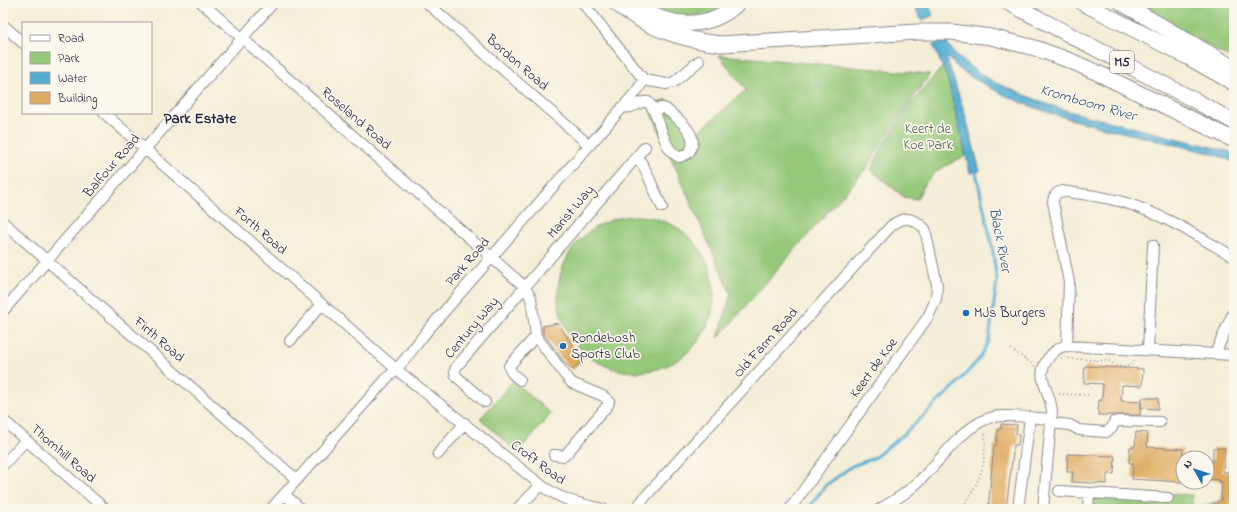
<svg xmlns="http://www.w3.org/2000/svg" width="1237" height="512" font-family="'Indie Flower',sans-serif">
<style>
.green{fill:#95c879;stroke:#5c755a}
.water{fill:#54aed1;stroke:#3b6886}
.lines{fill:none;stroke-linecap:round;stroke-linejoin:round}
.stream{stroke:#54aed1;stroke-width:3}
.building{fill:#dfaa61}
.minor-casing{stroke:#8b8889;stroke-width:12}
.highway-casing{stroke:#8b8889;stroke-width:17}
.path{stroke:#8b8889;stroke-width:1.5;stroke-dasharray:1 3;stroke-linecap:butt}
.minor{stroke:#fff;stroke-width:10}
.highway{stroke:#fff;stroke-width:15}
.poi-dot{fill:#1f6fb2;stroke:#fbf7ec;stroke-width:1.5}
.labels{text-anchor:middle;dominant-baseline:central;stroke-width:3.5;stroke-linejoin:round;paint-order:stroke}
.shield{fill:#fbf7ec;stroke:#636270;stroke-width:1}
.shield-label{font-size:13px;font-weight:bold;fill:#22223b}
.street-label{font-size:14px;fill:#22223b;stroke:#fbf7ec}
.park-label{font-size:14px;fill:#4a5c51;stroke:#fbf7ec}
.poi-label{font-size:14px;fill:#22223b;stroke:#fbf7ec;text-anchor:start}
.water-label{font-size:15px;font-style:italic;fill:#365a77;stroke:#fbf7ec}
.neighbourhood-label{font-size:15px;font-weight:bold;fill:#22223b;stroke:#fbf7ec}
</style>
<rect width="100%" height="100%" fill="#fbf7ec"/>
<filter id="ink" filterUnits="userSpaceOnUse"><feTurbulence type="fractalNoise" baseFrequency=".025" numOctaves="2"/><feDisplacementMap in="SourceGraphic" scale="8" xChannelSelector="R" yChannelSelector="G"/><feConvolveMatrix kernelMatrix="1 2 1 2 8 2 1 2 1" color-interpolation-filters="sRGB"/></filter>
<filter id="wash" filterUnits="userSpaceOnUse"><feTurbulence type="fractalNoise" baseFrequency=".012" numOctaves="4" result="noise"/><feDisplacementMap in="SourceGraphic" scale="16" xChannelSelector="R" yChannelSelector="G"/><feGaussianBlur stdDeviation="0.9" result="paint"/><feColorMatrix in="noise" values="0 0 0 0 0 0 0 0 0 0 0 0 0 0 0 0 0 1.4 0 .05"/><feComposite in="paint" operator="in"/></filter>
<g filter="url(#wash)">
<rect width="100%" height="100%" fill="#f4edd7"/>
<path class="green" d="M640,3H730L708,14L677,17Z
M1131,3H1234V60Z
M719,55L930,74L882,142L869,165L718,338L731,294L649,107L667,99L697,133L746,90Z
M943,66L947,77L966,155L938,170L925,183L917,199L904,197L871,170L884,143L911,104Z
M558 294a78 78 0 1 1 156 0a78 78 0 1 1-156 0Z
M513,381L551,414L518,452L480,419Z
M1169,494L1192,495V505L1203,506L1216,502V509H1093V501L1096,498Z"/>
<path class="water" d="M913,3H928L933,15L922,21Z
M944,39L957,56L977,72L996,83L1044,103L1068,111L1228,151L1234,154V162C1212,152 1187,148 1164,142C1102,127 1038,116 982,83C970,76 957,70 949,58L947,59L965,114L980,171L970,173L947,77L933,45Z"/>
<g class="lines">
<path class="stream" d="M808,509L825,486L852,466L874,458L904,434L956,385L980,358L989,340L997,281L992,246L975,168"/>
</g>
<g id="blocks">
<path class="building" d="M558,323L575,349L584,358L573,370L564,362L543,333V326Z
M1085,366L1143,369L1142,386L1122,385L1121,401L1141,402L1140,415H1098L1099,400L1102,401L1103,384L1084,383Z
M1142,398H1158V409L1141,408Z
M1001,424L1017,425L1016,434L1019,435L1018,445H1014L1006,509H988L994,445H996L998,429H1001Z
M1136,432L1148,433L1147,447L1183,449L1182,482L1132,479L1133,463H1129L1130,447H1135Z
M1213,448H1225L1223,472H1231L1230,482H1234V500H1231V509H1217V501H1221L1222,482H1219L1220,480L1207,479V461H1213Z
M1068,454L1115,456L1114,474H1107V484L1072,482L1073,472H1067Z"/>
</g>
</g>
<g filter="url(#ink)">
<use href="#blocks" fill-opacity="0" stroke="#8b8889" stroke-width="1"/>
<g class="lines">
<g class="minor-casing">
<path id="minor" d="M202,3L525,287L531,298L536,336L565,375L572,383L603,396L609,401L608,405L567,453L564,456L554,455
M427,3L589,145
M583,3L644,80
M3,25L23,43
M644,80L666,84L674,82L699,61
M622,107C635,110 638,100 648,102C661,114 661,150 679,157C684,156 689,154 691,149C699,134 677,118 666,109L663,108L654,109
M104,113L397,370L541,485C563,501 577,503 603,509
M637,156L644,167L662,207
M3,222L296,479
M3,311L273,3
M290,341L322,304
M1067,346L1069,282L1053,202L1054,197L1057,193L1062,191L1068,192C1088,195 1107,197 1126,203C1164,215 1199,237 1234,257
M1148,350L1153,245
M1215,354L1234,311
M520,380C515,376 510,373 509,366L536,336
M485,402L457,377C454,373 454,370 457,366L645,147
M3,420L105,509
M1051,423L1070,425L1079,430L1106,432L1112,428L1114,422L1119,421L1160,422
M438,454L465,423
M3,465L26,440
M1059,491L1168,498
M284,494L301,509
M271,509L388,377C402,366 416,344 428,330L636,92L644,80
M517,509L541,485
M636,509L645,497L891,226C905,215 914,218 925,229L937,285L936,299L928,317L790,509
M880,509C897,499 913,489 926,474C945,455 965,424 993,417C1009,414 1034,418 1051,419
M1018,509L1030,418
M1043,509L1052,411C1050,389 1032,375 1051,355C1056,350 1060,346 1067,346L1234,355
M1088,509L1089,494"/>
</g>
<g class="highway-casing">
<path id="highway" d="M616,3C647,29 682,40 721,44L917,32H952L991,37L1035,48L1071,61L1102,75L1234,140
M1009,3L1194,100L1234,122
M1083,3L1188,57L1234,83
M1122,3L1234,68
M640,9C673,28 709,30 738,3"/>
</g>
<path class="path" d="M1011,349L1035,366
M1061,358L1109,361L1117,366L1124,367L1130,365L1135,360
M1059,394L1086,395L1090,394
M961,509C970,496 983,475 984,459C985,449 985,440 985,431"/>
<use href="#minor" class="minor"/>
<use href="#highway" class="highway"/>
</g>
</g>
<g class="poi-dot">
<circle cx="966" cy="313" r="4"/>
<circle cx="563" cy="346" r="4"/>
</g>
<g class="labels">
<rect class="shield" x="1110" y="51" width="24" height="22" rx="3"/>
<g class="shield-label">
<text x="1122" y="62">M5</text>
</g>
<g class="street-label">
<text transform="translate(517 63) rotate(41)">Bordon Road</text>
<text transform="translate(356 119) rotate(41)">Roseland Road</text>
<text transform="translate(112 166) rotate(-49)">Balfour Road</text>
<text transform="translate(571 212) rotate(-50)">Marist Way</text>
<text transform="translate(260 231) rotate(41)">Forth Road</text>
<text transform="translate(468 262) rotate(-49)">Park Road</text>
<text transform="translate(472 328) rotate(-50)">Century Way</text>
<text transform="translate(159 340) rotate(41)">Firth Road</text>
<text transform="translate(766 343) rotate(-48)">Old Farm Road</text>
<text transform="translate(874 368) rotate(-54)">Keert de Koe</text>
<text transform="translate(63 454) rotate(41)">Thornhill Road</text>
<text transform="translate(538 463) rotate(37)">Croft Road</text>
</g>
<g class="park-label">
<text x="928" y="129">Keert de<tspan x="928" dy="16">Koe Park</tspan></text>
</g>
<g class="poi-label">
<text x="974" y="313">MJs Burgers</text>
<text x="571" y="338">Rondebosh<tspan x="571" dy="16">Sports Club</tspan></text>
</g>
<g class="water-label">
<text transform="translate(1088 103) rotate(16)">Kromboom River</text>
<text transform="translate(1000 240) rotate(79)">Black River</text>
</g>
<g class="neighbourhood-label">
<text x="200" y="119">Park Estate</text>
</g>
</g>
<rect width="1237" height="512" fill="none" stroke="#fbf7ec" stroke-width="16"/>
<rect x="22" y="22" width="130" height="92" fill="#fbf7ec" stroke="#a4a2a5"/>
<rect x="30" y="35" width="20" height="6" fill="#ffffff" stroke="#a4a2a5"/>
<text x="58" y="42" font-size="12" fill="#22223b">Road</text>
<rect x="30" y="52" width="20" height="12" fill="#95c879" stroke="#a4a2a5"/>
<text x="58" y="62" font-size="12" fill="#22223b">Park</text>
<rect x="30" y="72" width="20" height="12" fill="#54aed1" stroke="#a4a2a5"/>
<text x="58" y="82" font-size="12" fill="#22223b">Water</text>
<rect x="30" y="92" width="20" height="12" fill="#dfaa61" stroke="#a4a2a5"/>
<text x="58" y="102" font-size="12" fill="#22223b">Building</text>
<g transform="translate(1195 470) rotate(309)"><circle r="19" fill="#fbf7ec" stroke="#a4a2a5"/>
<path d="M0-3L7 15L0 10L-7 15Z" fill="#1f6fb2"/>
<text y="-6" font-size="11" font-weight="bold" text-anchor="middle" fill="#22223b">N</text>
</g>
</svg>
